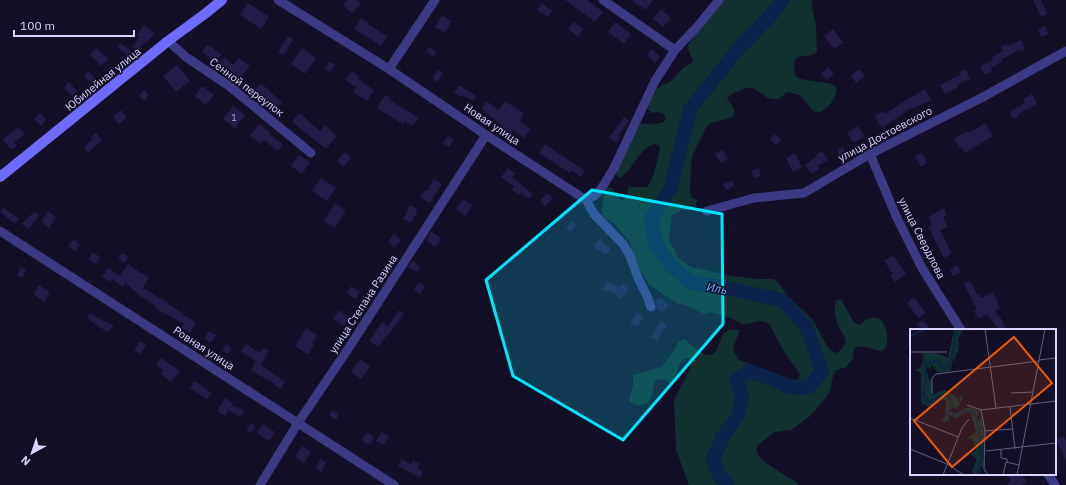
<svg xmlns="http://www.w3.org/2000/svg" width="1066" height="485" font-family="'IBM Plex Sans',sans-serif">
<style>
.green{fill:#12302f}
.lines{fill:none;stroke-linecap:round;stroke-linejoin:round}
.river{stroke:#0c2248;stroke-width:14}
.building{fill:#241b47}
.street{stroke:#3d3a85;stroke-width:9}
.secondary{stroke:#6f6bff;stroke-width:10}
.marked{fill:#00e5ff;fill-opacity:0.2;stroke:#00e5ff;stroke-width:3;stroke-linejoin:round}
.labels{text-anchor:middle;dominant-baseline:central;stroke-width:3;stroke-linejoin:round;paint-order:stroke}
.number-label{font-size:9px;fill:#aca6d1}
.street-label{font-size:11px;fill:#d9d4ff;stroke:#130f26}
.water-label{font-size:12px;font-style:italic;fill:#62b6ff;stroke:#130f26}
.inset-river{fill:none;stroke:#0c2248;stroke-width:2}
.inset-road{fill:none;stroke:#625e7d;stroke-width:1}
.view{fill:#e8590c;fill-opacity:0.15;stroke:#e8590c;stroke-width:2}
.inset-edge{fill:none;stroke:#d9d4ff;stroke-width:2}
</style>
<rect width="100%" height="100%" fill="#130f26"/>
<path class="green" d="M722,0H812V8L816,25L817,52C804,62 791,47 795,75L800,79L832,84L836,87C838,98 828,109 818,113C805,107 808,94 787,92C784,95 780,99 777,99C763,102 759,83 743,89C737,92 733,93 727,97C730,105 736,107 734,116C725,121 714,120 707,126L693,154L691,165L690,194L692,198L697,200L696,206L692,210H682L672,215L669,240L678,257L682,261L691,267L727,275L756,279H773L778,282L787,295L813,320L827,346L831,351L836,353L841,350L846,342C845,335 841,333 839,327C835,319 833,309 836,301L841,299L852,319L855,323L860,325C862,323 865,320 868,319C885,310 891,339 885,349L880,351C871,349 864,344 854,348L853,359L846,367L835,371L833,376L830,392L824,400L809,417L791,430L774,432L757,446C757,448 756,450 757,452C760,462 787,476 796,482L798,485H689L676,450L674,400L690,369L691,364L690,359L685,358C677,364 678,376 670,383C664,379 661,378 655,381C651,394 654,403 638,406L629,401L633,386V375L661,367L671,355L679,341L685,339C690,344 696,350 702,353C719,362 718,340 724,333C728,329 734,329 740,330L734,345L733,350L739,360L793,380H798L800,374L783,350L770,325L765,322L759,321L748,324H743L729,317L709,312L704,314L683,304H678L649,285L630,251L631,245L625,236L614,224L605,218L602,213L604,192L607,187L612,188L619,198L623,201L626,197L629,187H647C654,178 658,159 660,147L656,144C638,147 635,169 620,178L616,175L617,169L636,124C646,123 654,125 664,122L666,118L663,113L657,112L652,113L648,109L651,98L657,89L660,86L670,82L684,67L693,62L687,46Z"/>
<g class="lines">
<path class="river" d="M728,485L719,475L713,459L723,436L738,415L742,396L736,380L749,371L772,379L790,388L808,387L822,372L806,326L782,300L726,288L690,282L670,265L655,242L651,219L671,187L690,109L738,49L771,15L783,0"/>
</g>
<path class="building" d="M347,0H357L361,3L352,13L343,5Z
M565,0H587L603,12L595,22Z
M631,0H653L646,10Z
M1033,0H1041L1047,14L1041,17Z
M248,3L269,17L261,29L240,15Z
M542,3L552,11L548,17L537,10Z
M661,9L671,18L663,27L653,19Z
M442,15L452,21L445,33L435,27Z
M361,18L369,23L368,24L387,36L381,46L354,29Z
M574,22L584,29L578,37L568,29Z
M615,22L630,33L631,35L624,44L608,32Z
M144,25L155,34L146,43L145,42L137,51L132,47L140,37L137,34Z
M1045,26L1048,34L1041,37L1038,29Z
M833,29L843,43L834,49L824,36Z
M288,36L293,40L283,55L278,52Z
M1021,40L1025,49L1020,51L1019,50L1001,60L1002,62L991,68L992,71L985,75L980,66L993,60L992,57L1003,51L1001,47L1007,44L1008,46Z
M121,43L131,51L127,56L117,47Z
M208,44L222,55L214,62L202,51Z
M430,47L437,52L433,57L426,51Z
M96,48L108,59L101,66L90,55Z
M302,48L316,58L305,74L291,64Z
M652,49L660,57L655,63L647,55Z
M224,57L233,65L239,58L250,66L238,82L218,65Z
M330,61L335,65L330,72L325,68Z
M177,65L190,81L176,92L163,76Z
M829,67L834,75L826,80L821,73Z
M859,69L865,76L856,83L851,76Z
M966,69L970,79L957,85L958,87L945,94L940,85L961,74L960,72Z
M438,70L443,74L437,82L432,78Z
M88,71L95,78L90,82L84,76Z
M352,71L360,77L358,79L374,90L367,101L353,92L356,87L345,80Z
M69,82L77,91L72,96L64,88Z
M261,83L282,103L274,112L253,92Z
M459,85L476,96L474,101L462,95L461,97L454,93Z
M201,87H204L214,95L206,105L195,96Z
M925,89L931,100L912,109L911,108L882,128L874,116L883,111L885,114L906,100Z
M144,90L149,95L144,101L139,96Z
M1032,94L1037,104L1018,114L1019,116L1013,119L1009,112L1025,103L1023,99Z
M385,95L391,98L390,100L419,118L412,126L405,121L403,124L377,108Z
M505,101L524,113L520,121L531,129L524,138L513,130L511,133L502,127L503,126L482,110V107L486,102H488L498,110Z
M233,106L245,115L235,128L223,119Z
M121,110L127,117L119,124L113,117Z
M40,113L46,120L41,126L34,119Z
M299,113L320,131L325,125L337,136L326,149L292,122Z
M624,117L629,121L618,136L620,137L617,143L609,138Z
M985,123L993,136L965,153L961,147L959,148L954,138L968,131L969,133Z
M259,124L270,132L269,134L283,144L278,151L264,140L261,144L250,136Z
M858,126L865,137L853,143L847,133Z
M18,127L25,134L14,143L17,146L11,150L3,140Z
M96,133L102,140L88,153L84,147L93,139L91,137Z
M775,134L781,140L776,145L770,139Z
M448,136L454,140L449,147L443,143Z
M545,144L585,171L581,177L572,170L570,173L539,153Z
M843,147L846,154L840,157L837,150Z
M722,150L728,159L721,163L715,154Z
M822,151L828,160L818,166L820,168L812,174L805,165L817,156L816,155Z
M345,152L351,158L343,167L337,161Z
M795,153L802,167L793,172L786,158Z
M922,153L927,163L921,167L915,156Z
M299,155L310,162L302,174L291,166Z
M508,168L515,173L512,177L533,194L529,199L521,193L519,195L512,190L514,187L501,177Z
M759,168L761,176L754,178L751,171Z
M321,178L336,188L327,201L312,191Z
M434,179L442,184L430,203L420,197L425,190L427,191Z
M732,181L734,186L726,190L723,184Z
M547,193L553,198L545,206L540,201Z
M463,199L472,205L466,216L456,209Z
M335,203L346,210L335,228L324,221Z
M410,205L418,210L411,223L403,219Z
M3,207L19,219L15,224L0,212Z
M944,208L947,215L943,217L948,227L940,230L952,254L944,258L928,226L932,225L928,217Z
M35,211L39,215L29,229L21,224Z
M48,211L56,217L49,228L41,222Z
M571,221L576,225L571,232L566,229Z
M431,231L441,238L435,247L426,240Z
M394,234L401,240L395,248L388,242Z
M74,239L80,245L75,251L68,246Z
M600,239L610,249L606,255L593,246Z
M93,252L100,257L96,264L88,259Z
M122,253L128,257L125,263L118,259Z
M893,255L906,274L895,282L890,276L893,274L884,261Z
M412,261L421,267L417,272L408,267Z
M128,264L142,274L143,273L149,278L143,288L161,299V298L168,303V304L184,314L183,315L196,322L190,333L182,328L184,324L162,312L155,307L156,306L142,297L125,283L123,287L112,279L110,282L102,277L108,268L120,276Z
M957,265L961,272L953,276L950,270Z
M21,267L26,270L22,278L17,275Z
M608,281L619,288L623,283L629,289L621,299L609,290L607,292L602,289Z
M970,281L977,295L979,294L981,298L993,292L1000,308L995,311L1003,321L1002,322L1007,330H999L987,314L978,319L974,311L977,310L964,284Z
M419,282L425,286L420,294L414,290Z
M39,285L50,293L44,302L33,294Z
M351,286L360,291L356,299L347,294Z
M659,297L669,305L662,313L657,309L655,301Z
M914,297L926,313L918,318L907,303Z
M338,310L349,317L344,326L333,319Z
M399,310L404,313L388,336L387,335L378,347L369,341L382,322L388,326Z
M637,312L644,317L637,327L630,323Z
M90,313L98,318L114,326L108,332L94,324H95L87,318Z
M923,320L931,330H921L917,324Z
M661,321L667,325L657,341L651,337Z
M306,328L317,335L312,344L314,345L308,355L295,346Z
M209,331L216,335L211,343L204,339Z
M140,341L146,345L140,354L134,350Z
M226,344L232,348L228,354L222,350Z
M246,344L260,353L262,349L263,350L264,348L269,350L261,365L285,382L280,389L269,380V381L251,370L256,361L241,352Z
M161,358L180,371L171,382L161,374L164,371L156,365Z
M360,359L370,367L361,379L351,372Z
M194,381L212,393L207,399L190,388Z
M225,398L233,403L232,405L244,411L240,417L228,410L225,416L217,411Z
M332,410L339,414L336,420L329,415Z
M251,423L256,427L251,433L246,430Z
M263,424L275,432L269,441L257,433Z
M381,432L389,436L384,445L376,441Z
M366,433L374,437L370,445L362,441Z
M1064,436L1066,441V461L1056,440Z
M302,446L311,452L304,463L295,457Z
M321,459L326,463L321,472L315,468Z
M402,459L411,465L413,460L420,464L417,468L423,471L420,478L398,466Z
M1006,474H1022L1027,482L1022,485H1007L1011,481Z"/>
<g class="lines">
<path class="street" d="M278,0L389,69L486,135L586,200L594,214L623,244L630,256L638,278L647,296L651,307
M603,0L675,50
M168,41L186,57L229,86L311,153
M389,69L435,0
M870,154L896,216L922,268L961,330
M586,200L594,196L601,189L614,168L655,81L675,50L697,27L719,0
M707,211L754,198L804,193L870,154L983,97L1066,51
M0,231L394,485
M1048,474L1055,485
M260,485L298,423L350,346L486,135"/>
<path class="secondary" d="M0,177L168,41L206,13L222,0"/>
</g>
<path class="marked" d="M592,190L722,214L723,324L623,440L513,376L486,280Z"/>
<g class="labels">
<g class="number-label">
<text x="234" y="117">1</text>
</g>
<g class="street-label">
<text transform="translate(103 79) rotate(-39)">Юбилейная улица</text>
<text transform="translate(247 87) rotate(37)">Сенной переулок</text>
<text transform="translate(492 124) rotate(34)">Новая улица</text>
<text transform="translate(885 134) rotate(-28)">улица Достоевского</text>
<text transform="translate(922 238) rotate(63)">улица Свердлова</text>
<text transform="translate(363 304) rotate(-57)">улица Степана Разина</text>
<text transform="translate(204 348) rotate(33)">Ровная улица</text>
</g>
<g class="water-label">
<text transform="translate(717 288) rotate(11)">Иль</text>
</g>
</g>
<g transform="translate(910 329)">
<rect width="146" height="146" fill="#130f26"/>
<path d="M54,0L48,9L49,20L45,28L47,35L44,28L40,42L28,43L21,35V42L18,37L16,41L20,53L21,48L23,66L33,61L38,62L47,69L49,74L50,66L53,68L47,81L45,78L38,82L45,84L59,78L70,83L67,88L69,92L71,86L74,103L73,138H70V146H64L62,142L67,130L60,125L66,122V118L62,109L56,110L66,103L61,84L56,83L47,89L37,86L40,91L34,93L32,91L35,88L36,71H27L24,75L17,78L15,75L11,76V44L5,41L10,39L14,30L12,24H27L38,29L44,1Z" fill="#12302f"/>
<path class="inset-river" d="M49,0L45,6V16L38,39H32L28,31L15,35L16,54L13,64L19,74L31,66L39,67L43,76L36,84L41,87L55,82L64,84L69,98L71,128L67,146M0,7L15,0"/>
<path class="inset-road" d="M75,0L86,79M0,23H37M129,31L146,29M22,64V49L26,45L129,32M101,64L123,63M57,76L71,81L146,72M100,78L105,120M71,81L75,102L74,140L78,146M0,89L48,108M75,102L102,100M0,120L37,135L54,146M91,121V129L97,130V133M76,122L146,114M33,146L52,99L59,90M93,146L96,133L109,136M107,146L135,0"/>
<path class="view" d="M104,8L142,54L42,138L4,92Z"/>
<rect width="146" height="146" class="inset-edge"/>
</g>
<g transform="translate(32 453) rotate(220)" stroke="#130f26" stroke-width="3" paint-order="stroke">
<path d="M0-3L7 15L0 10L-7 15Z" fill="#d9d4ff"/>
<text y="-6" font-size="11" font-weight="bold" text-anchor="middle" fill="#d9d4ff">N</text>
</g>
<path d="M14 30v6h120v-6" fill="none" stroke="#d9d4ff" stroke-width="2"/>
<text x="20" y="30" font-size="12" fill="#d9d4ff" stroke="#130f26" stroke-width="3" paint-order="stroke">100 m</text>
</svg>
